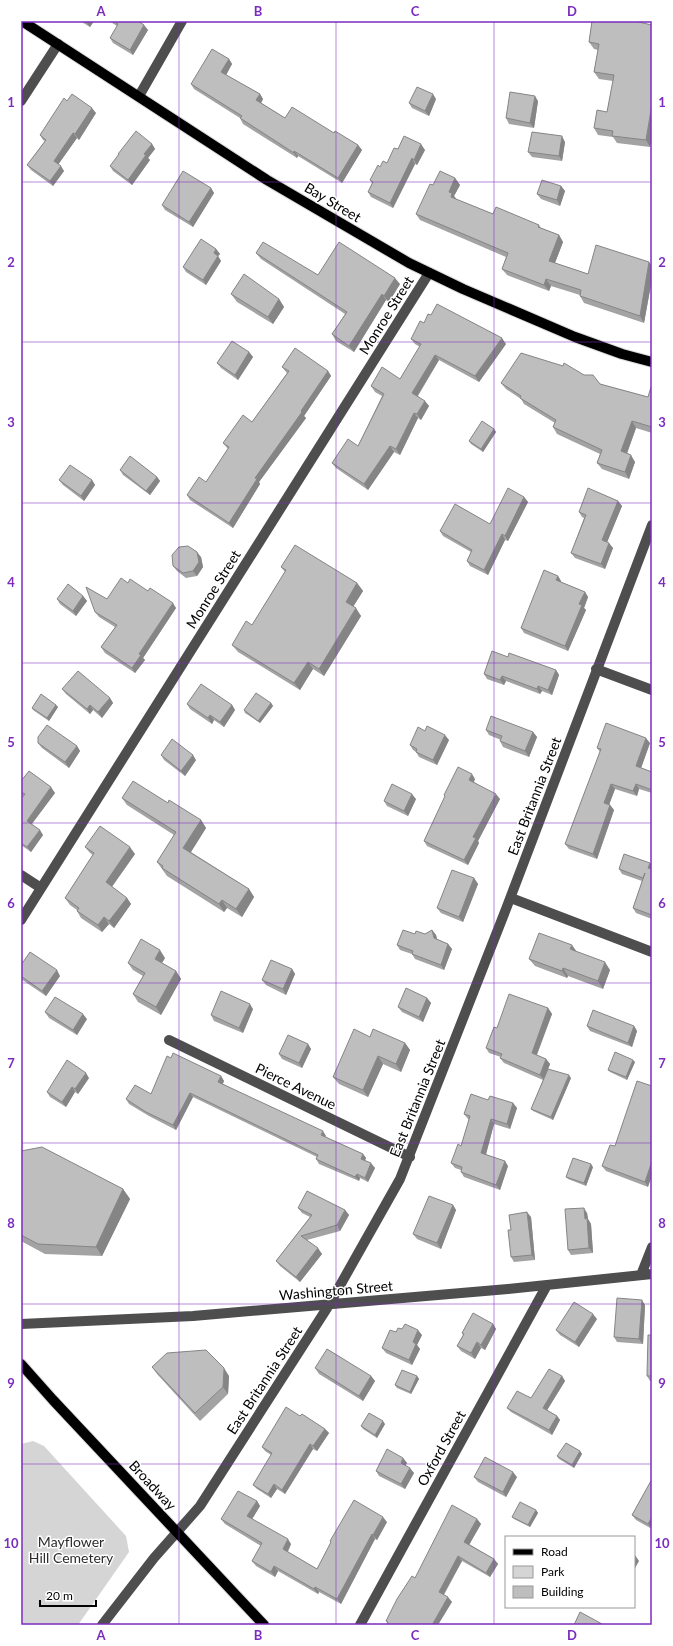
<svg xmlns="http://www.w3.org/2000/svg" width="673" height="1646" font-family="Lato,sans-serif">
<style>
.green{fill:#d5d5d5}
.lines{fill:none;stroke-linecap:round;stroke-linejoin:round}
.major-casing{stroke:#dbdbdb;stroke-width:12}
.minor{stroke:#4e4e4e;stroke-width:10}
.major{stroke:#000;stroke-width:10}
.wall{fill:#a3a3a3}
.shaded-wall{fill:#858585}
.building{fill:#bebebe;stroke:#858585}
.grid{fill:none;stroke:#7b2cbf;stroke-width:1;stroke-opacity:0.55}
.labels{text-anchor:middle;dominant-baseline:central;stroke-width:3;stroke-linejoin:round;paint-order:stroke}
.street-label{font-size:14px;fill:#000;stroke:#fff}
.park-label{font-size:14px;fill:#2c2c2c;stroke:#fff}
.neatline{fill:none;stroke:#7b2cbf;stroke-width:1.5}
.grid-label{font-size:13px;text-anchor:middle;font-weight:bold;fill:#7b2cbf}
</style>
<rect width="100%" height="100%" fill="#fff"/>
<path class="green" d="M33,1441L44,1446L126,1536L129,1552L78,1625H21V1444Z"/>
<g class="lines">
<g class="major-casing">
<path id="major" d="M22,21L267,180L409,263L463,289L575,337L622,354L652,362
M21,1364L53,1400L264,1625"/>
</g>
<path class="minor" d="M139,96L182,21
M21,101L58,44
M596,669L652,690
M21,875L41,888
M511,898L652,952
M21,920L429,273
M169,1040L410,1157
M641,1275L652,1247
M21,1324L193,1316L508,1289L652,1274
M102,1625L154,1558L200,1506L329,1305L400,1179L506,909L652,525
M360,1625L547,1285"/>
<use href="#major" class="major"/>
</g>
<path class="wall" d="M80,21H94L90,27Z
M109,21H138L148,30L133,55L113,43L110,38L117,26Z
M592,21H637V22L652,25V138L650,147L617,143L613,137L598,135L594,128L607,112L613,81L599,79L594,72L598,50L594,49L589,42Z
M229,59L232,64L226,75L260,94L263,99L261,103L285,118L334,133L358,145L362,150L342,183L298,156L297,158L243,124L240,118L194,89L191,84Z
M436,99L429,116L412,108L409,103Z
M67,101L96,113L79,140L77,138L58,165L64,171L53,186L31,170L27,165L45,141L43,140L40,135Z
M538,101L534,128L509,124L506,118Z
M565,142L562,161L532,157L528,152Z
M152,144L155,149L148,158L150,160L132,185L113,171L110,166Z
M398,149L425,150L417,165L415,164L393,208L371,197L368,192L372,183L370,180L387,163Z
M455,178L460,185L454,196L457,200L493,214L539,225L541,228L559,235L563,242L555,263L588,274L649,262L652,267V279L644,323L584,303L580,296V295L551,286L549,291L507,275L502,269L506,257L420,220L416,214L433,185Z
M561,186L565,191L560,206L541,199L537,194Z
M211,188L214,193L193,227L165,210L162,205Z
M216,249L220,254L218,256L221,261L206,285L186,272L183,267Z
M256,253L318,275L400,284L389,302L386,300L354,352L336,341L332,334L345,314L261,259Z
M231,294L279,299L284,307L273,324L237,302Z
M424,323L506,344L479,382L439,360L418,396L429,406L421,420L418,418L400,455L394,452L368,490L336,468L332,463L358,446L382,396L375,392L371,386L400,379L420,347L415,344L411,339Z
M249,352L253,357L238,380L221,368L217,363Z
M282,367L328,371L331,376L304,416L306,418L259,482L260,484L233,528L190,500L187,495L206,482L228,449L223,443L252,422L287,373L286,372Z
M584,375L600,384L648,397L652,388V433L636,428L627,454L635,462L629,479L602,469L597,463L600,454L557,434L553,427L555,423L524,404L521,399L506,389L501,383Z
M494,429L496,432L483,452L471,444L469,441Z
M120,470L157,477L160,481L150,495L123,475Z
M59,480H92L95,485L84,501L63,485Z
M524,497L528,502L508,541L505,540L488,575L470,566L467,561L471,552L443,536L440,531L490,524Z
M618,501L622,506L607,542L613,548L605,569L575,558L571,553L584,518L582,517L579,512Z
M201,557L203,567L197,576L186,578L177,571L173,566Z
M281,567L357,583L363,591L353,607L361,616L324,676L313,669L300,690L238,652L232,645L252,625L285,572Z
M558,576L561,581V582L585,592L588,597L584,608L586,610L568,651L524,633L521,628Z
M128,583L148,591L176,608L143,658L145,660L135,673L105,653L101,647L115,627L99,617L95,612L107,599Z
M83,596L87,601L76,616L60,604L57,599Z
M508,657L556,670L559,675L552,695L542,691L540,694L506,681L504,685L487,679L484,674Z
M62,689L110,698L113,703L102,718L93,710L90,714L66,694Z
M271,703L273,706L260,723L245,713L244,710Z
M187,704L232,705L235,710L224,727L214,720L212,724L190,709Z
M56,705L58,707L49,721L33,710L32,708Z
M486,730L533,732L537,737L529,757L503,747L500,741L501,740L489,735Z
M425,731L449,740L437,765L419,757L416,752L413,750L410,745Z
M38,743L77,746L80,751L69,768L42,748Z
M650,743L641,768L652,772V793L639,789L637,796L615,789L609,804L610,805L614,810L597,859L569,849L565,844L600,752L597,748Z
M161,755L196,760L185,776L164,760Z
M475,779L474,782L500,799L478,841L479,843L468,865L427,846L424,841L445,797L444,795Z
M21,781L55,793L32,824L43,835L31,852L21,845V799L23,796L21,794Z
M122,798L168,803L201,820L206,828L191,852L249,889L254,897L242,917L227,908L224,912L167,876L157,862L174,835L127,805Z
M416,799L408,816L387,806L384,801Z
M85,847L135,854L112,887L127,898L131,904L114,928L109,924L102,932L81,918L77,911V910L70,905L65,898L93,855L90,853Z
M650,863L652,866V919L636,913L633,908L642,881L622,874L619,869Z
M474,878L478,884L463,922L441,913L437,908Z
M432,930L436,935L437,939L448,944L452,949L444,970L415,959L412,954L400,950L397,945L415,934H425Z
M577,952L610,970L603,989L568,976L567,978L535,966L529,959Z
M165,958L162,963L176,971L181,979L161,1015L138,1002L133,994L143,976L133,970L128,963Z
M21,965L60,976L46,996L21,979Z
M292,969L295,974L286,995L266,985L262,980Z
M427,998L431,1003L423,1022L402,1012L398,1007Z
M548,1008L552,1014L537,1055L546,1059L550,1064L548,1069L571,1078L553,1120L533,1111L531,1109L543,1080L504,1063L500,1058L501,1057L489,1053L486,1048L497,1028Z
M253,1009L243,1033L214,1021L211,1015Z
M45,1012L87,1019L77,1035L49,1018Z
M587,1026H634L637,1031L632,1047L590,1031Z
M370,1037L405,1043L410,1050L401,1072L383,1064L368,1097L339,1084L333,1077Z
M308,1044L311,1049L302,1068L282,1059L279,1054Z
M635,1062L627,1080L610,1072L608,1070Z
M221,1076L224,1081L223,1084L326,1136L325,1137L363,1154L366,1158L365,1160L375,1168L368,1182L360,1178L359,1181L319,1164L316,1159L317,1157L193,1097L176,1130L149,1116L129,1104L126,1099L151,1094Z
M89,1078L78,1094L75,1092L66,1107L50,1097L47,1092Z
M652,1086L648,1187L606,1171L602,1166L615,1146Z
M488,1100L513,1103L517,1108L510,1129L494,1124L486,1154L508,1166L500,1190L464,1177L461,1172V1170L455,1168L451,1163L461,1146L469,1120L468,1119L464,1114Z
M21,1151L123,1189L130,1199L102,1256L45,1254L21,1241Z
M593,1167L586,1186L568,1179L566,1177Z
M453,1205L456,1210L441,1249L417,1239L413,1234Z
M298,1208L345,1210L349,1215L340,1231L307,1240L322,1254L300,1282L280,1266L276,1261L310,1217L302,1213Z
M587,1213L588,1219L591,1224L593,1253L571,1255L568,1250Z
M531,1217L535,1260L514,1262L511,1257V1230Z
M645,1305L643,1344L617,1342L614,1337Z
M597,1319L579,1347L560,1335L556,1330Z
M493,1324L496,1329L485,1350L481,1348L475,1359L461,1351L457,1346L463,1335L462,1333Z
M402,1329L422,1335L417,1345L420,1349L412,1365L386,1353L382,1348L396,1332Z
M652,1335V1381H650L647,1376Z
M152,1367L229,1376L228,1394L200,1421L157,1374Z
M315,1368L371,1376L375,1381L363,1401L319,1374Z
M417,1376L419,1379L411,1394L397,1388L395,1385Z
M562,1376L565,1381L547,1410L557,1416L560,1420L552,1435L511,1412L507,1408L531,1398Z
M300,1416L325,1429L329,1433L317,1451L313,1449L285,1494L277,1489L271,1498L257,1489L253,1485L271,1455L265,1451L262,1447Z
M385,1424L377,1438L363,1429L361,1426Z
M580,1451L582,1454L574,1468L559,1459L557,1456Z
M403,1458L407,1463L405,1465L414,1473L405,1489L379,1476L376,1471Z
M474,1477H517L506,1497L478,1482Z
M652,1479V1529L636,1520L632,1515Z
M257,1501L260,1506L252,1519L291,1544L288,1552L317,1569L331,1543L330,1541L387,1522L377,1540L375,1539L341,1604L319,1592L318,1594L278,1571L275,1577L256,1566L252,1561L261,1546L225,1524L221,1519Z
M536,1510L538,1513L530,1527L514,1519L512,1517Z
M477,1519L481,1524L469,1544L494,1559L498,1564L490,1577L462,1561L444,1595L452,1602L388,1624L386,1621L415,1578Z"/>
<path class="shaded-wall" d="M87,21H94L90,27L86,22Z
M144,25L148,30L133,55L130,50Z
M229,59L232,64L225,77L221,72Z
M260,94L263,99L260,105L256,100Z
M433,94L436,99L429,116L425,111Z
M535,96L538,101L534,128L530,123Z
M652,104V138L650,147L646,140Z
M92,108L96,113L79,140L75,134Z
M73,133L77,138L57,166L54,161Z
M562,136L565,142L562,161L559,156Z
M152,144L155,149L148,158L150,160L132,185L128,180L144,154Z
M421,144L425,150L417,165L414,160Z
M358,145L362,150L342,183L338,178Z
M294,151L298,156L297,158L294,153Z
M412,158L415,164L393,208L390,203Z
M61,166L64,171L53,186L50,181Z
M455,178L460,185L454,196L457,200L451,197L449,192Z
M561,186L565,191L560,206L557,200Z
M211,188L214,193L193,227L189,222Z
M559,235L563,242L553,268L549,261Z
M216,249L220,254L218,256L221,261L206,285L203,280L214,253Z
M649,262L652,267V279L644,323L640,316Z
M395,278L400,284L389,302L384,296Z
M546,279L551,286L549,291L544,285Z
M382,294L386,300L354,352L349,346Z
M279,299L284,307L273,324L268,317Z
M502,338L506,344L479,382L475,376Z
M249,352L253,357L238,380L235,375Z
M435,355L439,360L416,398L412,393Z
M328,371L331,376L304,416L306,418L259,482L260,484L233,528L229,523L255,478Z
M425,401L429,406L421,420L417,414Z
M414,413L418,418L400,455L396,449Z
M632,421L636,428L625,458L621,451Z
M494,429L496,432L483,452L481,449Z
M390,446L394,452L368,490L364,484Z
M631,455L635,462L629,479L625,472Z
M157,477L160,481L150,495L146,491Z
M92,480L95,485L84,501L81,496Z
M524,497L528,502L508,541L505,536Z
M618,501L622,506L606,545L602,540Z
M502,534L505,540L488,575L484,570Z
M609,543L613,548L605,569L601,564Z
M197,552L201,557L203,567L197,576L193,571Z
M558,576L561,581L560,585L556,580Z
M357,583L363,591L351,610L346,602Z
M585,592L588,597L584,608L586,610L568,651L565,646L579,604Z
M83,596L87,601L76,616L73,611Z
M173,603L176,608L143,658L145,660L135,673L132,668L139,654Z
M356,608L361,616L324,676L319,669Z
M308,662L313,669L300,690L294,683Z
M556,670L559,675L552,695L548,690Z
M502,676L506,681L504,685L500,680Z
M538,686L542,691L540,694L537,689Z
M110,698L113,703L102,718L98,712Z
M271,703L273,706L260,723L258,721Z
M56,705L58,707L49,721L47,718Z
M90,705L93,710L90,714L87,709Z
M232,705L235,710L224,727L220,722Z
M210,715L214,720L212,724L208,718Z
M533,732L537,737L529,757L525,751Z
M445,735L449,740L437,765L433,760Z
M646,738L650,743L640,771L636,766Z
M77,746L80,751L69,768L65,762Z
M193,755L196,760L185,776L181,771Z
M472,774L475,779L472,785L469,780Z
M611,784L615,789L608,808L604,803Z
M636,784L639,789L637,796L633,791Z
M51,787L55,793L30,826L27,821Z
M412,794L416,799L408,816L404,811Z
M496,794L500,799L478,841L479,843L468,865L464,860L473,837Z
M610,805L614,810L597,859L593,854Z
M201,820L206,828L189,855L183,848Z
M40,830L43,835L31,852L27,847Z
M130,847L135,854L110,889L106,882Z
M650,863L652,866V871L648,868Z
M474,878L478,884L463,922L459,917Z
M249,889L254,897L242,917L236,909Z
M127,898L131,904L114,928L109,921Z
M222,900L227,908L224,912L219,904Z
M104,917L109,924L102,932L98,925Z
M432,930L436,935L438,943L434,938Z
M448,944L452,949L444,970L441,965Z
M572,945L577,952L570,949Z
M160,950L165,958L160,966L155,959Z
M605,962L610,970L603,989L598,981Z
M563,968L568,976L567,978L562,971Z
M292,969L295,974L286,995L283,989Z
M57,970L60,976L46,996L42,991Z
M176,971L181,979L161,1015L156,1007Z
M427,998L431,1003L423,1022L419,1017Z
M250,1004L253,1009L243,1033L239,1028Z
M548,1008L552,1014L535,1059L532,1053Z
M83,1014L87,1019L77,1035L73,1030Z
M634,1026L637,1031L632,1047L628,1043Z
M405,1043L410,1050L401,1072L396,1064Z
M308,1044L311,1049L302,1068L299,1063Z
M378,1056L383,1064L368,1097L363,1090Z
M546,1059L550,1064L544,1080L540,1075Z
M633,1060L635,1062L627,1080L626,1077Z
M86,1073L89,1078L78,1094L75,1089Z
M569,1075L571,1078L553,1120L551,1117Z
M221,1076L224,1081L221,1086L218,1082Z
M72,1087L75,1092L66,1107L62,1102Z
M190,1093L193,1097L176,1130L173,1125Z
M513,1103L517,1108L510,1129L507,1124Z
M491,1119L494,1124L485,1158L481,1153Z
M323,1131L326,1136L324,1140L321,1135Z
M363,1154L366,1158L364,1163L361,1159Z
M505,1161L508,1166L500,1190L496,1185Z
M652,1161V1176L648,1187L645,1182Z
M371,1163L375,1168L368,1182L365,1178Z
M591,1164L593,1167L586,1186L584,1183Z
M357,1174L360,1178L359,1181L355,1177Z
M123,1189L130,1199L102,1256L96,1247Z
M453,1205L456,1210L441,1249L437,1243Z
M584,1208L587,1213L588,1219L591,1224L593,1253L589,1248L585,1219Z
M345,1210L349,1215L340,1231L337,1225Z
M527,1212L531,1217L535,1260L532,1255Z
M318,1248L322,1254L300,1282L296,1277Z
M642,1300L645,1305L643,1344L639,1339Z
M593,1314L597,1319L579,1347L575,1342Z
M493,1324L496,1329L485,1350L481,1345Z
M418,1330L422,1335L417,1345L420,1349L412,1365L409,1360L413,1342Z
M477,1342L481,1348L475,1359L471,1353Z
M224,1368L229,1376L228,1394L223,1387Z
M371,1376L375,1381L363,1401L359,1396Z
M417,1376L419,1379L411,1394L410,1392Z
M562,1376L565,1381L546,1412L543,1408Z
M557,1416L560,1420L552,1435L549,1430Z
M383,1421L385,1424L377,1438L375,1435Z
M325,1429L329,1433L317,1451L313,1446Z
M310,1444L313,1449L285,1494L282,1490Z
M580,1451L582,1454L574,1468L572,1465Z
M403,1458L407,1463L404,1468L401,1463Z
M410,1468L414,1473L405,1489L401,1484Z
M513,1472L517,1477L506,1497L503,1492Z
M274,1484L277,1489L271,1498L268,1494Z
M257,1501L260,1506L251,1521L247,1516Z
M536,1510L538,1513L530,1527L528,1525Z
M383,1517L387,1522L377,1540L373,1535Z
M652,1517V1529L648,1524Z
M477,1519L481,1524L468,1547L464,1542Z
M372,1534L375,1539L341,1604L337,1599Z
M288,1539L291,1544L286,1554L283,1549Z
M635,1555L639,1561L634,1570V1558Z
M458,1556L462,1561L442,1597L439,1592Z
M494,1559L498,1564L490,1577L486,1573Z
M274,1566L278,1571L275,1577L271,1572Z
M315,1587L319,1592L318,1594L314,1589Z
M448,1597L452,1602L438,1625H432Z"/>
<path class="building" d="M114,21H138L144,25L130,50L110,38L118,24Z
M592,21H634L652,25V104L646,140L612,136L613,131L594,128L597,110L607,112L614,75L594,72L599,44L589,42Z
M212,49L229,59L221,72L260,94L256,100L285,118L292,107L334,133L335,131L358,145L338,178L294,151V153L240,118L242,116L191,84Z
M417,87L433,94L425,111L409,103Z
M510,92L535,96L530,123L506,118Z
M72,94L92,108L75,134L73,133L54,161L61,166L50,181L27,165L46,140L40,135L64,98L67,101Z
M136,131L152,144L144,154L146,155L128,180L110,166L119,154H118Z
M532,132L562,136L559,156L528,152Z
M404,136L421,144L414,160L412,158L390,203L368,192L373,182L370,180L378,165L380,167L383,161L387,163L394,148L398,149Z
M183,171L211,188L189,222L162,205Z
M440,171L455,178L449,192L452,193L451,197L493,214L496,207L539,225L538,227L559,235L549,261L588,274L596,245L649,262L640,316L580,296L581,290L546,279L544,285L502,269L508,253L416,214L430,184L433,185Z
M542,180L561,186L557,200L537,194Z
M201,239L216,249L214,253L218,256L203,280L183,267Z
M263,242L318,275L339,242L395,278L384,296L382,294L349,346L332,334L347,312L256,253Z
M244,274L279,299L268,317L231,294Z
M437,304L502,338L475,376L435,355L412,393L425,401L417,414L414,413L396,449L390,446L364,484L332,463L348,439L358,446L384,394L371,386L382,367L400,379L421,344L411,339L420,321L424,323L428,314L431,315Z
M232,341L249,352L235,375L217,363Z
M295,348L328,371L301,411L302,412L255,478L257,479L229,523L187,495L199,477L206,482L229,447L223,443L243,415L252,422L289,371L282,367Z
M521,353L563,366L564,363L584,375H593L600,384L648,397L651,387L652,388V427L632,421L621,451L631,455L625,472L597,463L602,450L553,427L556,420L520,398L521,396L501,383Z
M482,421L494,429L481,449L469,441Z
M130,456L157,477L146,491L120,470Z
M70,465L92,480L81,496L59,480Z
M508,488L524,497L505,536L502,534L484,570L467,561L472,550L440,531L455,504L490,524Z
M588,488L618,501L602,540L609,543L601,564L571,553L586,515L579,512Z
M295,545L357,583L346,602L356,608L319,669L308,662L294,683L232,645L246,621L252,625L286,570L281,567Z
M188,546L197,552L199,562L193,571L183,573L173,566L172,555L179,547Z
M544,570L558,576L556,580L585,592L579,604L582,605L565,646L521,628Z
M121,578L128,583L130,579L148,591L150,588L173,603L139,654L141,655L132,668L101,647L117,625L95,612L86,587L107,599Z
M68,584L83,596L73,611L57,599Z
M492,651L508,657L509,653L556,670L548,690L538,686L537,689L502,676L500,680L484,674Z
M78,671L110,698L98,712L90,705L87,709L62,689Z
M201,684L232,705L220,722L210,715L208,718L187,704Z
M256,693L271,703L258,721L244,710Z
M41,694L56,705L47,718L32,708Z
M491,716L533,732L525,751L500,741L502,736L486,730Z
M606,723L646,738L636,766L652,772V790L636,784L633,791L611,784L604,803L610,805L593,854L565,844L601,749L597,748Z
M47,725L77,746L65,762L38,743V737Z
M427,726L445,735L433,760L416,752L417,749L410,745L418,727L425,731Z
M172,739L193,755L181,771L161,755Z
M458,767L472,774L469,780L496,794L473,837L476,838L464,860L424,841L445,796L444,795Z
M29,771L51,787L27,821L40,830L27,847L21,843V799L25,794L21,792V781Z
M133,781L168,803L169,800L201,820L183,848L249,889L236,909L222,900L219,904L162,868L163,866L157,862L176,832L122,798Z
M392,784L412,794L404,811L384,801Z
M100,826L130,847L106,882L127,898L109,921L104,917L98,925L77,911L79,908L65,898L94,853L85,847Z
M624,854L650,863L648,868L652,869V915L633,908L645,873L643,878L619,869Z
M452,870L474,878L459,917L437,908Z
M403,930L415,934L416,931L425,934L432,930L434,938L448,944L441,965L412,954L413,951L397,945Z
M539,933L572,945L570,949L605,962L598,981L563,968L562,971L529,959Z
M141,939L160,950L155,959L176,971L156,1007L133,994L145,973L128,963Z
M30,952L57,970L42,991L21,976V965Z
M271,960L292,969L283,989L262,980Z
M406,988L427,998L419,1017L398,1007Z
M221,991L250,1004L239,1028L211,1015Z
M509,994L548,1008L532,1053L546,1059L540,1075L500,1058L502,1054L486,1048L494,1027L497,1028Z
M55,997L83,1014L73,1030L45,1012Z
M593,1010L634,1026L628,1043L587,1026Z
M354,1029L370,1037L373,1029L405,1043L396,1064L378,1056L363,1090L333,1077Z
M288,1035L308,1044L299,1063L279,1054Z
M615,1052L633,1060L626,1077L608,1070Z
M173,1053L221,1076L218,1082L323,1131L321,1135L363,1154L361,1159L371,1163L365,1178L357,1174L355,1177L316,1159L318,1155L190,1093L173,1125L146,1112L126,1099L135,1085L151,1094L167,1056L171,1058Z
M67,1060L86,1073L75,1089L72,1087L62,1102L47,1092Z
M548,1069L569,1075L551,1117L531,1109Z
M637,1081L652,1086V1161L645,1182L602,1166L610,1145L615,1146Z
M471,1094L488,1100L490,1096L513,1103L507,1124L491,1119L481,1153L505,1161L496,1185L461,1172L462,1167L451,1163L458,1144L461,1146L470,1116L464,1114Z
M42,1147L123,1189L96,1247L38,1244L21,1235V1151Z
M573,1158L591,1164L584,1183L566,1177Z
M307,1191L345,1210L337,1225L301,1236L318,1248L296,1277L276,1261L312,1215L298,1208Z
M429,1196L453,1205L437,1243L413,1234Z
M584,1208L585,1219L587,1218L589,1248L568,1250L565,1209Z
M527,1212L532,1255L511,1257L508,1230H511L509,1215Z
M617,1298L642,1300L639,1339L614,1337Z
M574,1302L593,1314L575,1342L556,1330Z
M473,1313L493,1324L481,1345L477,1342L471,1353L457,1346L464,1334L462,1333Z
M405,1324L418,1330L413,1342L416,1344L409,1360L382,1348L390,1330L396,1332L398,1328L402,1329Z
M648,1335H652V1376H647Z
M327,1349L371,1376L359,1396L315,1368Z
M206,1350L224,1368L223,1387L195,1413L152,1367L167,1353Z
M549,1369L562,1376L543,1408L557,1416L549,1430L507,1408L517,1391L531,1398Z
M402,1370L417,1376L410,1392L395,1385Z
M286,1407L300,1416L302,1414L325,1429L313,1446L310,1444L282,1490L274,1484L268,1494L253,1485L272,1453L262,1447Z
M369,1413L383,1421L375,1435L361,1426Z
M566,1443L580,1451L572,1465L557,1456Z
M387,1449L403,1458L401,1463L410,1468L401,1484L376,1471Z
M485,1457L513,1472L503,1492L474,1477Z
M652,1479V1517L648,1524L632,1515Z
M238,1491L257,1501L247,1516L288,1539L283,1549L317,1569L331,1542L330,1541L354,1500L383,1517L373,1535L372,1534L337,1599L315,1587L314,1589L274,1566L271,1572L252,1561L262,1543L221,1519Z
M520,1502L536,1510L528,1525L512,1517Z
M452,1505L477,1519L464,1542L494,1559L486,1573L458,1556L439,1592L448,1597L432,1625H387L388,1622L386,1621L397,1599L412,1576L415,1578Z
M580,1612L604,1625H574Z"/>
<path class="grid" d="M179,21V1625M336,21V1625M494,21V1625M21,182H652M21,342H652M21,503H652M21,663H652M21,823H652M21,983H652M21,1143H652M21,1304H652M21,1464H652"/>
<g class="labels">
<g class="street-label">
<text transform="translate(333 202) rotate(31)">Bay Street</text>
<text transform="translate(386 315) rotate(-58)">Monroe Street</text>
<text transform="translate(213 589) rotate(-58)">Monroe Street</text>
<text transform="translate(534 796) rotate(-69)">East Britannia Street</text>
<text transform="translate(296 1086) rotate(26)">Pierce Avenue</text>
<text transform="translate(417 1098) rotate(-68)">East Britannia Street</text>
<text transform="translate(336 1290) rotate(-5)">Washington Street</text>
<text transform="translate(264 1380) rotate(-57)">East Britannia Street</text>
<text transform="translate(441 1448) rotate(-61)">Oxford Street</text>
<text transform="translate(153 1485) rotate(47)">Broadway</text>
</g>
<g class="park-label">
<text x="71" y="1541">Mayflower<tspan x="71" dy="16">Hill Cemetery</tspan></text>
</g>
</g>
<rect width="673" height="1646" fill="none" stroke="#ffffff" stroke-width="44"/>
<rect x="505" y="1536" width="130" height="72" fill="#ffffff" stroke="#999999"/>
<rect x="513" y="1549" width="20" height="6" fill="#000000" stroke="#999999"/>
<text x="541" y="1556" font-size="12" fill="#000000">Road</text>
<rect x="513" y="1566" width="20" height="12" fill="#d5d5d5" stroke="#999999"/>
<text x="541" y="1576" font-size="12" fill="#000000">Park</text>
<rect x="513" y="1586" width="20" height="12" fill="#bebebe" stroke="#999999"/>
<text x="541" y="1596" font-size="12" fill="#000000">Building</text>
<path d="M40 1600v6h56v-6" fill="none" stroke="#000000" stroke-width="2"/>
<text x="46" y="1600" font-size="12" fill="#000000" stroke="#ffffff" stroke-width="3" paint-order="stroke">20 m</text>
<rect x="22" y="22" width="629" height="1602" class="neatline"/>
<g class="grid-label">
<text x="101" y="16">A</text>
<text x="258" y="16">B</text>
<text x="415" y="16">C</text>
<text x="572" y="16">D</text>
<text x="11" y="107">1</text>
<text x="662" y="107">1</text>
<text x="11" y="267">2</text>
<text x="662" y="267">2</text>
<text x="11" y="427">3</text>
<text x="662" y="427">3</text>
<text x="11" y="587">4</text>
<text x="662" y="587">4</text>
<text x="11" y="747">5</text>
<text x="662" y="747">5</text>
<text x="11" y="908">6</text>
<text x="662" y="908">6</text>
<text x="11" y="1068">7</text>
<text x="662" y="1068">7</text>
<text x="11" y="1228">8</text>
<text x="662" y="1228">8</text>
<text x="11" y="1388">9</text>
<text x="662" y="1388">9</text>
<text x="11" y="1548">10</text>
<text x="662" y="1548">10</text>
<text x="101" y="1640">A</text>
<text x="258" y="1640">B</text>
<text x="415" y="1640">C</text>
<text x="572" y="1640">D</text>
</g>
</svg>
